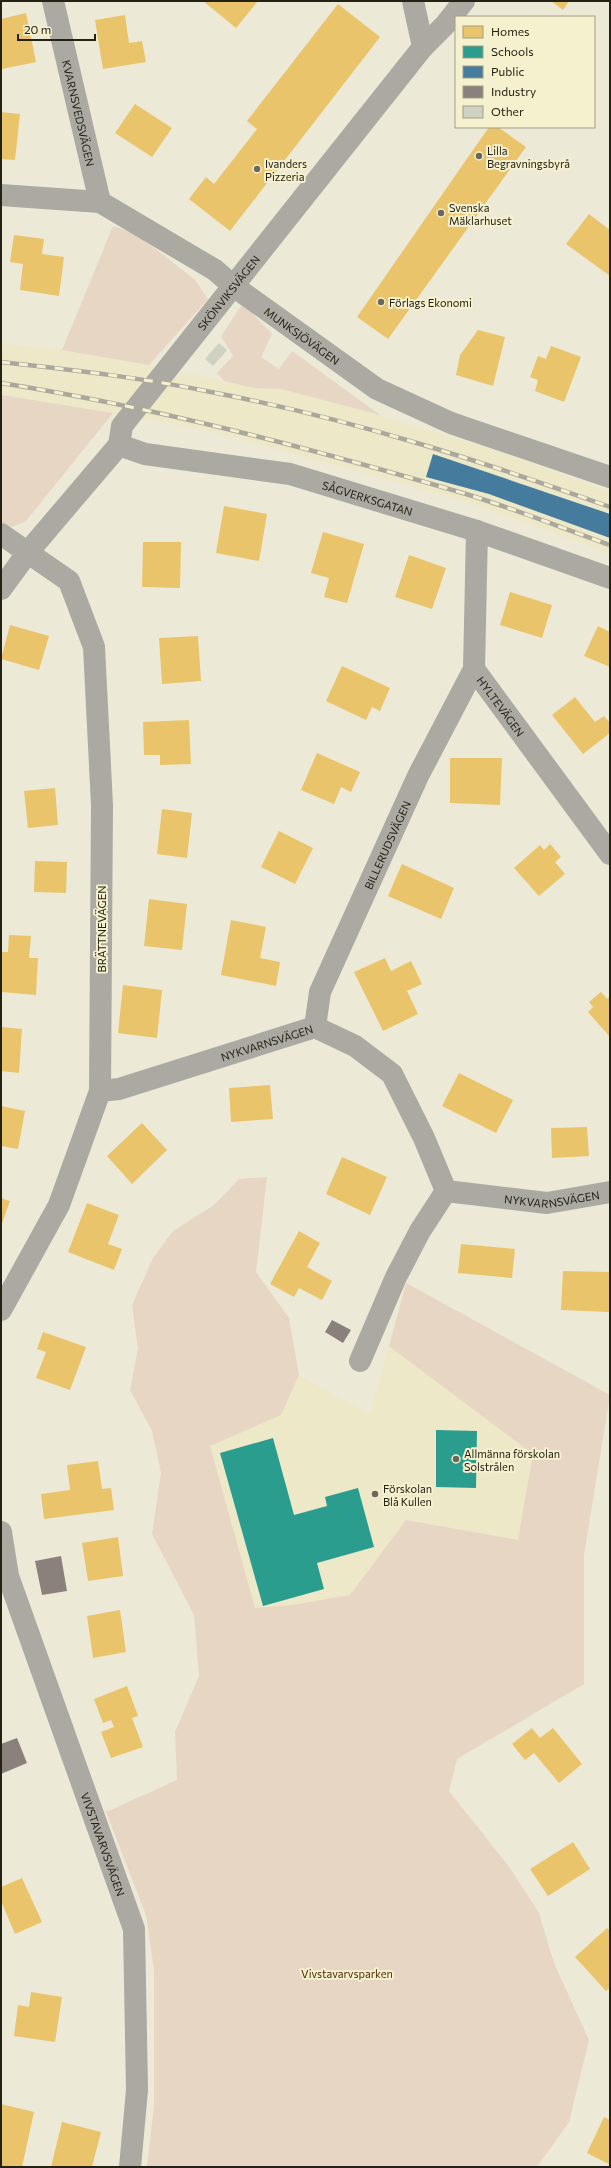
<svg xmlns="http://www.w3.org/2000/svg" width="611" height="2168" font-family="Commissioner,sans-serif">
<style>
.built{fill:#ece8c8}
.green{fill:#e6d6c3}
.homes{fill:#e9c46a}
.schools{fill:#2a9d8f}
.public{fill:#457b9d}
.industry{fill:#8a817c}
.building{fill:#cfd1c2}
.lines{fill:none;stroke-linecap:round;stroke-linejoin:round}
.street{stroke:#aba9a2;stroke-width:22}
.rail-casing{stroke:#aaa79c;stroke-width:4.5}
.rail{stroke:#f5f0ce;stroke-width:3;stroke-dasharray:9;stroke-linecap:butt}
.poi-dot{fill:#6a6859;stroke:#f5f0ce;stroke-width:1.5}
.labels{text-anchor:middle;dominant-baseline:central;stroke-width:4;stroke-linejoin:round;paint-order:stroke}
.street-label{font-size:11px;fill:#242215;stroke:#f5f0ce}
.poi-label{font-size:11px;fill:#242215;stroke:#f5f0ce;text-anchor:start}
.park-label{font-size:11px;fill:#512905;stroke:#f5f0ce}
</style>
<rect width="100%" height="100%" fill="#ecead7"/>
<path class="built" d="M1,343L62,350L149,365L254,388L281,389L358,409L485,447L610,491V553L465,501L250,442L188,426L1,395Z
M389,1346L533,1454L518,1540L406,1520L350,1595L293,1605L255,1608L210,1446L281,1415L299,1375L370,1414Z"/>
<path class="green" d="M113,226L137,234L195,280L208,299L149,365L62,350Z
M241,306L248,309L272,334L261,357L279,369L292,351L380,415L281,389L254,388L224,381L217,373L233,356L221,336Z
M1,395L113,413L26,521L12,527L1,525Z
M267,1177L256,1272L289,1318L299,1375L281,1415L210,1446L255,1608L293,1605L350,1595L406,1520L518,1540L533,1454L389,1346L406,1283L610,1395L584,1555V1684L457,1759L449,1791L510,1868L539,1913L554,1963L589,2040L569,2122L537,2167H147L154,2106V1970L146,1915L106,1812L177,1780L175,1732L199,1676L194,1615L152,1534L161,1473L152,1431L130,1390L138,1349L132,1305L153,1258L173,1231L214,1205L239,1179Z"/>
<path class="homes" d="M203,1H258L236,28Z
M551,1H569L563,10Z
M338,4L380,37L230,231L189,199L206,177L214,184L257,129L247,121Z
M26,13L36,62L2,69L1,19Z
M125,15L129,43L142,41L146,62L103,69L95,20Z
M135,104L172,128L152,157L115,133Z
M1,112L20,114L15,160L1,159Z
M489,127H498L526,147L388,339L357,317Z
M589,214L610,230V276L566,244Z
M14,235L44,239L42,254L64,257L59,296L20,290L23,264L10,262Z
M478,330L505,337L493,386L456,375L460,355Z
M551,346L581,357L564,402L535,391L538,380L530,377L538,356L546,359Z
M224,506L267,514L259,561L216,553Z
M323,532L364,544L347,603L324,597L329,578L311,573Z
M143,542H181L180,588L142,587Z
M409,555L446,568L432,609L395,597Z
M510,592L552,605L542,638L500,625Z
M10,625L49,636L39,670L1,659Z
M598,626L610,632V667L584,656Z
M198,636L201,681L162,684L159,638Z
M342,666L390,688L380,711L372,707L366,720L326,701Z
M575,697L595,722L604,716L610,723V733L583,754L552,715Z
M189,720L191,764L160,765V755H144L143,722Z
M317,753L360,772L351,792L341,787L334,804L301,790Z
M450,758H502L500,805L450,803Z
M55,788L58,825L28,828L24,791Z
M162,809L192,813L187,858L157,854Z
M279,831L313,848L295,884L261,867Z
M550,844L561,857L555,862L565,874L539,896L514,868L540,845L544,850Z
M35,861L67,862L66,893L34,892Z
M402,864L454,888L441,919L388,896Z
M149,899L187,904L182,950L144,946Z
M231,920L266,927L260,958L280,962L276,986L221,975Z
M9,935L31,936L29,958H38L36,995L1,992V952H8Z
M385,958L391,971L411,961L422,984L407,991L418,1014L383,1031L354,972Z
M123,985L162,990L157,1038L118,1033Z
M601,992L607,999L610,996V1037L588,1012L593,1007L589,1002Z
M1,1027L22,1029L19,1073L1,1071Z
M459,1073L513,1100L496,1133L442,1106Z
M270,1085L273,1119L231,1122L229,1088Z
M1,1106L25,1111L18,1149L1,1146Z
M142,1123L167,1150L132,1184L107,1156Z
M587,1127L589,1156L552,1158L551,1128Z
M342,1157L387,1177L370,1215L326,1194Z
M1,1198L10,1201L1,1226Z
M87,1203L119,1215L108,1244L122,1249L114,1270L68,1252Z
M299,1231L320,1243L307,1267L332,1281L322,1300L299,1288L294,1297L270,1284Z
M461,1244L515,1249L512,1278L458,1273Z
M563,1271L610,1272L609,1312L561,1310Z
M43,1332L86,1347L70,1390L36,1378L46,1352L37,1349Z
M98,1461L102,1489L111,1488L114,1510L44,1519L41,1494L70,1490L67,1465Z
M118,1537L123,1576L88,1581L82,1543Z
M120,1610L126,1652L93,1658L87,1616Z
M127,1686L138,1716L132,1718L143,1747L111,1758L101,1732L114,1727L111,1720L103,1723L94,1699Z
M532,1728L540,1738L553,1728L582,1764L559,1783L534,1753L525,1760L512,1744Z
M573,1842L590,1869L548,1896L530,1869Z
M22,1878L42,1922L15,1934L1,1901V1887Z
M607,1928L610,1931V1988L606,1991L575,1957Z
M31,1992L62,1997L55,2042L14,2036L18,2005L29,2007Z
M1,2104L34,2112L22,2167H1Z
M604,2117L610,2120L609,2164L587,2153Z
M62,2122L101,2132L92,2167H51Z"/>
<path class="schools" d="M436,1430L477,1431L476,1488L436,1487Z
M273,1438L294,1515L327,1506L325,1497L358,1488L374,1547L317,1563L324,1589L263,1606L220,1453Z"/>
<path class="public" d="M433,454L610,514V538L489,494L426,477Z"/>
<path class="industry" d="M332,1320L351,1330L343,1343L325,1332Z
M61,1556L67,1591L42,1595L35,1561Z
M17,1738L27,1763L1,1774V1744Z"/>
<path class="building" d="M219,343L227,350L213,366L205,359Z"/>
<g class="lines">
<g class="street">
<path id="s1" d="M53,1L100,202"/>
<path d="M413,1L423,47"/>
<path id="s2" d="M1,195L100,202L215,270L232,285L377,389L451,423L610,477"/>
<path id="s3" d="M119,445L145,454L290,474L477,531L610,578"/>
<path id="s4" d="M477,531L474,669L610,854"/>
<path d="M1,534L69,581L94,647L102,805L100,1091L59,1205L1,1310"/>
<path id="s5" d="M1,589L28,552L119,445L122,426L423,47L445,25L464,1"/>
<path id="s6" d="M315,1027L320,992L418,776L474,669"/>
<path id="s7" d="M100,1091L119,1089L315,1027L355,1046L392,1074L424,1138L446,1191L547,1203L610,1192"/>
<path d="M360,1361L396,1277L420,1231L446,1191"/>
<path id="s8" d="M1,1532L8,1576L134,1929L137,2090L130,2167"/>
</g>
<g class="rail-casing">
<path id="rail" d="M1,362C73,370 145,378 216,393C351,419 481,461 610,507
M1,383C159,408 313,449 466,494C515,509 562,528 610,545"/>
</g>
<use href="#rail" class="rail"/>
</g>
<g class="poi-dot">
<circle cx="479" cy="156" r="4"/>
<circle cx="257" cy="169" r="4"/>
<circle cx="441" cy="213" r="4"/>
<circle cx="381" cy="302" r="4"/>
<circle cx="456" cy="1459" r="4"/>
<circle cx="375" cy="1494" r="4"/>
</g>
<g class="labels">
<g class="street-label">
<text stroke="none"><textPath href="#s1" startOffset="115">KVARNSVEDSVÄGEN</textPath></text>
<text stroke="none"><textPath href="#s5" startOffset="376">SKÖNVIKSVÄGEN</textPath></text>
<text stroke="none"><textPath href="#s2" startOffset="342">MUNKSJÖVÄGEN</textPath></text>
<text stroke="none"><textPath href="#s3" startOffset="255">SÅGVERKSGATAN</textPath></text>
<text stroke="none"><textPath href="#s4" startOffset="184">HYLTEVÄGEN</textPath></text>
<text stroke="none"><textPath href="#s6" startOffset="197">BILLERUDSVÄGEN</textPath></text>
<text transform="translate(101 929) rotate(-90)">BRÄTTNEVÄGEN</text>
<text stroke="none"><textPath href="#s7" startOffset="174">NYKVARNSVÄGEN</textPath></text>
<text stroke="none"><textPath href="#s7" startOffset="551">NYKVARNSVÄGEN</textPath></text>
<text stroke="none"><textPath href="#s8" startOffset="329">VIVSTAVARVSVÄGEN</textPath></text>
</g>
<g class="poi-label">
<text x="487" y="150">Lilla<tspan x="487" dy="13">Begravningsbyrå</tspan></text>
<text x="265" y="163">Ivanders<tspan x="265" dy="13">Pizzeria</tspan></text>
<text x="449" y="207">Svenska<tspan x="449" dy="13">Mäklarhuset</tspan></text>
<text x="389" y="302">Förlags Ekonomi</text>
<text x="464" y="1453">Allmänna förskolan<tspan x="464" dy="13">Solstrålen</tspan></text>
<text x="383" y="1488">Förskolan<tspan x="383" dy="13">Blå Kullen</tspan></text>
</g>
<g class="park-label">
<text x="347" y="1973">Vivstavarvsparken</text>
</g>
</g>
<rect width="611" height="2168" fill="none" stroke="#242215" stroke-width="4"/>
<rect x="455" y="16" width="140" height="112" fill="#f5f0ce" stroke="#a19e84"/>
<rect x="463" y="26" width="20" height="12" fill="#e9c46a" stroke="#a19e84"/>
<text x="491" y="36" font-size="12" fill="#242215">Homes</text>
<rect x="463" y="46" width="20" height="12" fill="#2a9d8f" stroke="#a19e84"/>
<text x="491" y="56" font-size="12" fill="#242215">Schools</text>
<rect x="463" y="66" width="20" height="12" fill="#457b9d" stroke="#a19e84"/>
<text x="491" y="76" font-size="12" fill="#242215">Public</text>
<rect x="463" y="86" width="20" height="12" fill="#8a817c" stroke="#a19e84"/>
<text x="491" y="96" font-size="12" fill="#242215">Industry</text>
<rect x="463" y="106" width="20" height="12" fill="#cfd1c2" stroke="#a19e84"/>
<text x="491" y="116" font-size="12" fill="#242215">Other</text>
<path d="M18 34v6h77v-6" fill="none" stroke="#242215" stroke-width="2"/>
<text x="24" y="34" font-size="12" fill="#242215" stroke="#f5f0ce" stroke-width="3" paint-order="stroke">20 m</text>
</svg>
